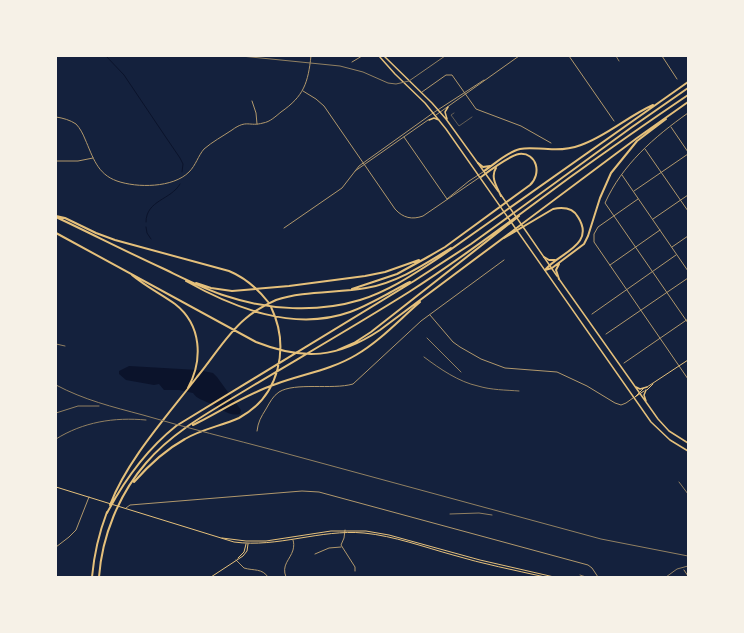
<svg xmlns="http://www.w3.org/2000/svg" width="744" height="633" font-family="'Nunito Sans',sans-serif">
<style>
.water{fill:#0b132b}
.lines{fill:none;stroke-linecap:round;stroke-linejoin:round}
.stream{stroke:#0b132b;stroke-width:1}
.service{stroke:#b1986c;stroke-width:0.5}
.minor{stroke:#b1986c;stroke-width:1}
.tertiary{stroke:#b1986c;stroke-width:1}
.secondary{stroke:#e5c07b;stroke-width:1}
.primary{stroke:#e5c07b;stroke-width:1.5}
.motorway{stroke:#e5c07b;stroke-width:2}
.rail{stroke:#918062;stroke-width:1}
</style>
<rect width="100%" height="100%" fill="#14213d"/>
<path class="water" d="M129,366L198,370L213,373L217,377L241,410L240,414C228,417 220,407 209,403C203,400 197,399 193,393L179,390H164L159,384L154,385L126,380L119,374V371Z"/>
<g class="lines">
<path class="stream" d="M106,56L124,75L165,136L180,158L183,164L182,172
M146,222C146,200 171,200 180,184
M146,227L147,233L151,239"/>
<path class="service" d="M454,113L451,115L459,126L472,117"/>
<path class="minor" d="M569,56L614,121
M662,56L677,79
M352,62L362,56
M303,91L316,99L324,106L395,209C403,218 412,220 423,216L480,177
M422,92L446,75H452L476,109L521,126L551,143
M252,101L256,113L257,124
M688,113C654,137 622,165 605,203L688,323
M671,127L688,152
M404,137L447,199
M645,149L688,211
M56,161H78L93,158
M355,171L428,120
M622,175L688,271
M634,191L688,154
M447,199L469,181L483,172
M638,199L598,227L594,234V242L688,379
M653,219L688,195
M284,228L342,188L359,166L433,113
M672,247L688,236
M610,265L660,230
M592,314L676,255
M430,315L453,342L460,347L481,359L505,368L557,372L587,386L615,403L621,405L626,403L633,398
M606,334L688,278
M624,363L688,319
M257,431C258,422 261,417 266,409C270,402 273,396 279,392C295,382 332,390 353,384L421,321L504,260
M126,508L130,505L302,491L319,492L588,565L592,568L598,577
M345,530L344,538L341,545L355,567V571
M56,547L69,537L76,530L89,497
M315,554L329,548L341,547
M236,560L244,568C254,571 262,568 268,577
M684,570L688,576
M286,577C281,565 290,560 293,550C294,546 294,543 293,540"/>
<path class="tertiary" d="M433,113L484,80
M436,115L519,56
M56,117C63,118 70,120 76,124C80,128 83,134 85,139C93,157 97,174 117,181C137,188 173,188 189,172C196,165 198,156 204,149C212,142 223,136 232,130C247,119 249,127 263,123C270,122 276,116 281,112C304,96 308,83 311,56"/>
<path class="secondary" d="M647,387L688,360
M647,390L653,384
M635,397L644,388
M635,397L644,391
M56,487L234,542C278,548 320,529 364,533C394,536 424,547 453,555C483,564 514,570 545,577
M222,538L246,541H266L331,531H366L389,535L480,560L554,577
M238,558L244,552L246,544
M211,577L243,556L247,551L248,544"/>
<path class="primary" d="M379,56L395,74L425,103L446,129L651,422L670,440L688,451
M384,56L432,103L446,119L498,191
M447,119L445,112L448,107
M429,120L434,118L439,120
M501,195L557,276
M559,279L658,419L669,431L688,443
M636,387L640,389L647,387
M646,401L644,395L646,390"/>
<path class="motorway" d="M478,163L483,167L490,166
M496,168C490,177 497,187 501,196
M484,171C495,164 507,152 520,149C529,147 539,149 548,149C559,150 570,149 581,145C607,136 628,116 653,105
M56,216L65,218L96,233L115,240L229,271C246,278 258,289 269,303
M56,217C92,234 127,252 162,268C183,278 204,289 226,296C268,310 317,313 360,300C389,291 414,274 440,257L688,82
M56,233L256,342C304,361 338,358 380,330L637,138L688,102
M504,238L553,209C563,207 573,208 578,217C596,245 559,253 546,269
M544,257L549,260H555
M559,264L556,270L559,279
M545,270L552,268L584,244L588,236L600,198L611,173L637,141L666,119
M132,275C145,286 161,294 175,304C202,325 203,360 188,388
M186,281C234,308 294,332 350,312C364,307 378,299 391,292C397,289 403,285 410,282
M196,283L211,288L232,291L289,286L365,276L385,272L419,260
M352,289L397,274L426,258L445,247L530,185C542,174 537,152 519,154C509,156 489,171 481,177
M338,350L354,343L371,332L519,216
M193,425L199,422C224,409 249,393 276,384C303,374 331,370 356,355C380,341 399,320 420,302
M134,482C149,465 165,450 185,439C202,429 221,426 239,418C280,396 290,347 271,307
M110,505C127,460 168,415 197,377C213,358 226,335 245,319C254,311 265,305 276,300C303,291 338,293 366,288C397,283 425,264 451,248
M107,513C125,479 146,450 176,426L414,281L471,244L632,127L688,88
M92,577C94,555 99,533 107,512
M99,577C102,536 119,494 146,463C175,429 217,408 254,385C306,354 358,324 409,292C464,257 516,217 569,178C608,150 648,122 688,95"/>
<path class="rail" d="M241,56L340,66L363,72L388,83L396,84L409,81L445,56
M616,56L619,61
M427,338L461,372
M56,344L65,346
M424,357C440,369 459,382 478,386C491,390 506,390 519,391
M56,385C84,400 113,407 143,415C187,428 232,439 277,451L601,539L688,556
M56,413L78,406H99
M56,439C83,422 114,417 146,420
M679,482L688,494
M450,514L479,513L492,515
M580,575L586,577
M666,577L677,569L688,566"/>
</g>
<rect width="744" height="633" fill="none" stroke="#f6f1e7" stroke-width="114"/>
</svg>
